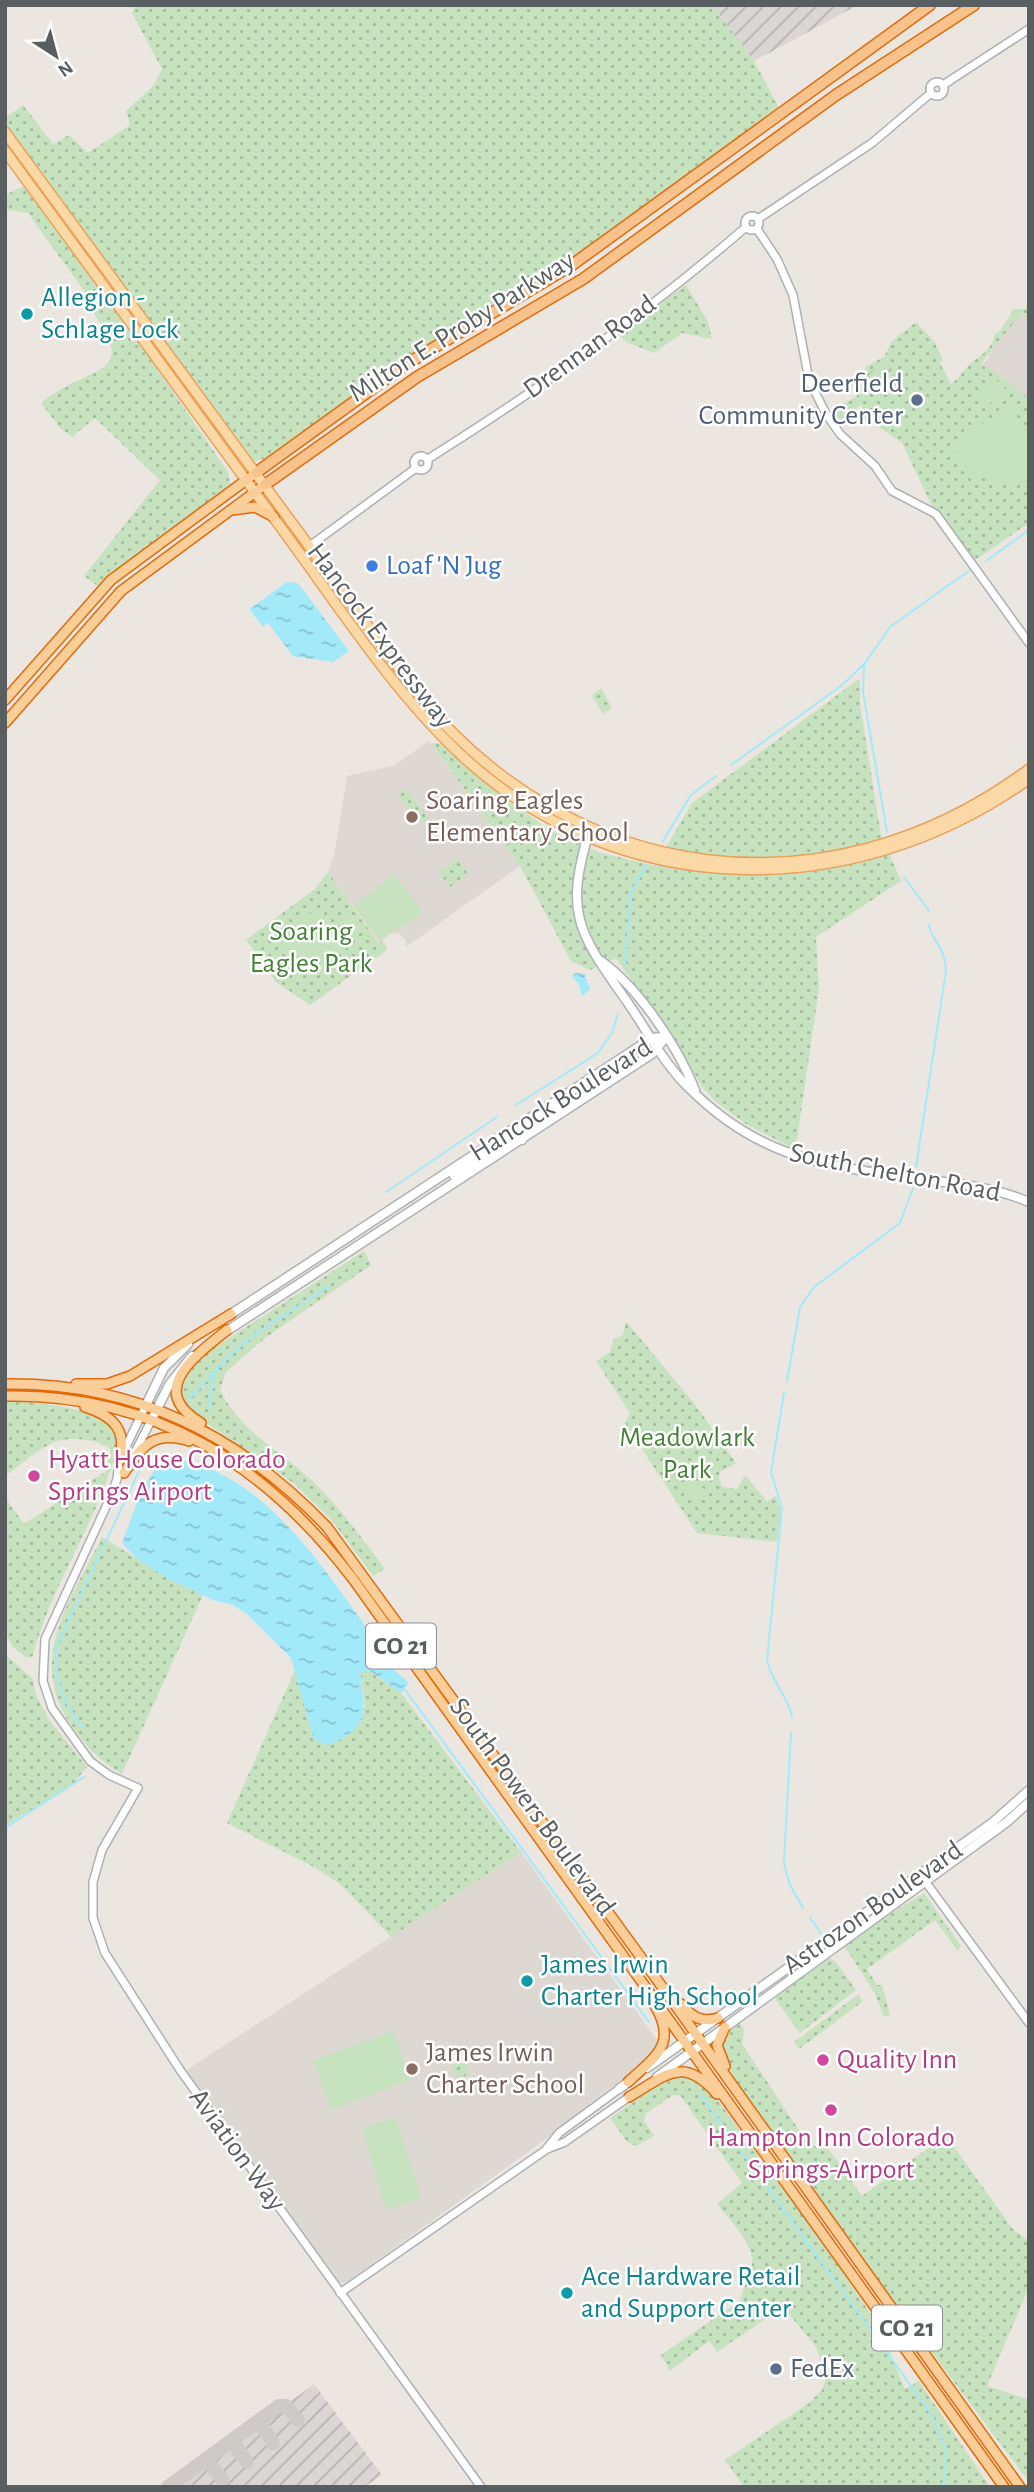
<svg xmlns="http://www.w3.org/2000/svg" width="1034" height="2492" font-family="'Alegreya Sans',sans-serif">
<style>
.industrial{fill:url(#industrial-furrows)}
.education{fill:#ded8d2}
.grass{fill:url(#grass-dots)}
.garden{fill:url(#garden-furrows)}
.pitch{fill:#c6e2be}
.water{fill:url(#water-ripples)}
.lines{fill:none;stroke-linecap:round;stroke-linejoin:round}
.stream{stroke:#a2e9fa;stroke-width:2}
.taxiway{stroke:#cdcac8;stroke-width:14}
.tertiary-casing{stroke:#acb0b3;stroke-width:10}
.secondary-casing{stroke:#adb2b6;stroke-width:11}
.primary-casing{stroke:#eaa05b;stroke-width:12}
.trunk-casing{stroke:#e16b0b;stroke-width:12}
.motorway-casing{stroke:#e16b0b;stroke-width:13}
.tertiary{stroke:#fff;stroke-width:7}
.secondary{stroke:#fff;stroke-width:8}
.primary{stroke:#fbd9a6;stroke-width:9}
.trunk{stroke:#f9ce99;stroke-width:9}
.motorway{stroke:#f7c28c;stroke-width:10}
.culture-dot{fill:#0f9aa8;stroke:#fff;stroke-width:2.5}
.service-dot{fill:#5c6f8a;stroke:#fff;stroke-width:2.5}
.shop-dot{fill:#3f7fe0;stroke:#fff;stroke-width:2.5}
.education-dot{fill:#8d6e63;stroke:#fff;stroke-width:2.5}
.hotel-dot{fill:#d1479c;stroke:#fff;stroke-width:2.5}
.labels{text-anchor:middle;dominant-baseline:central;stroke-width:5;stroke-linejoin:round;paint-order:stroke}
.shield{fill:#fff;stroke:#8b8e90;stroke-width:2}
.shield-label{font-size:26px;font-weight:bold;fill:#595e61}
.culture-label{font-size:28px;fill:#0d838f;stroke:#fff;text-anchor:start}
.street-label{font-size:28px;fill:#595e61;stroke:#fff}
.service-label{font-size:28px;fill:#4e5e75;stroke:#fff;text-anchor:end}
.shop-label{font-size:28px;fill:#366cbe;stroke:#fff;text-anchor:start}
.education-label{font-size:28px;fill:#785e54;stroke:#fff;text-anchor:start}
.park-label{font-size:28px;fill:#468138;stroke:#fff}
.hotel-label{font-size:28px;fill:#b23c85;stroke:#fff;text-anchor:start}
</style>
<defs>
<pattern id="industrial-furrows" width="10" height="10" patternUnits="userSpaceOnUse" patternTransform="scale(1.75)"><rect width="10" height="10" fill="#dad6d3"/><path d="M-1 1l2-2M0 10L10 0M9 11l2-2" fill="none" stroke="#b4b1af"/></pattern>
<pattern id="grass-dots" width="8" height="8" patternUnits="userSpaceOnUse" patternTransform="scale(1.75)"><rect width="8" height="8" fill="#c6e2be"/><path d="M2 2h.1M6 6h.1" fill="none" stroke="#a4ba9e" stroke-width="1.8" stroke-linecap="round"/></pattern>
<pattern id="garden-furrows" width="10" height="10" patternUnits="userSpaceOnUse" patternTransform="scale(1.75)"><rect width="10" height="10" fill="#c6e2be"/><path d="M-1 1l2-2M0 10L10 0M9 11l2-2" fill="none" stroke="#a4ba9e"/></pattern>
<pattern id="water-ripples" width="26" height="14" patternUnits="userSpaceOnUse" patternTransform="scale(1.75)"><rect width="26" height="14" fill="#a2e9fa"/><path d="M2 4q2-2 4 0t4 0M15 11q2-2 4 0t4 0" fill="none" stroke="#87c0ce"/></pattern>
</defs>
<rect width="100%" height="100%" fill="#ece6e1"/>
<path class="industrial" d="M712,5H858L754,61Z
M314,2384L382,2475L364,2487L178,2485Z"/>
<path class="education" d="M1029,312V399L991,369L979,366L987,360L997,340L1019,316Z
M429,741L520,866L406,947V940L398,933L389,934L382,942L378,941L328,872L334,855L347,776L393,766Z
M521,1852L660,2044L646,2062L589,2104L586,2110L347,2282L340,2283L187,2074L188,2069Z"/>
<path class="grass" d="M135,5H712L754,61L780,110L562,267L429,345L264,459L254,461L5,123V118L23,105L53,144L69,135L88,153L130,125L126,111L154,85L162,69L132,13Z
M24,186L134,335L228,472L231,487L99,587L84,576L160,480L95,418L72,437L60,428L41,403C90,362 148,381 83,299L87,295L28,213L5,209V195Z
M686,285L708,322L712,339L682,333L654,353L626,342L619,334Z
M1029,301V312L1019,316L980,365L991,369L1029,399V523L974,561L932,506L902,443L871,421L866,422L861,416L862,404L838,423L830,411L857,396L856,391L866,366L884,357L892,341L916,322L935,342L943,360L940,363L951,384C960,378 962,371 970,364C980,355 994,349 994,334L1000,331L1014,309H1025Z
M860,678V704L881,835L901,881L816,937L819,988L797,1140L795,1147H790L746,1124L716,1102L702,1087L681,1050L616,958L590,970L571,961L520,866L431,743H440L495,791L550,830L598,852L655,866L692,803Z
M601,688L612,708L603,714L592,696Z
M406,788L428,818L421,823L398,794Z
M458,859L468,874L450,887L439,872Z
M328,872L377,941L385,943L387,950L310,1005L276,982L246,940L315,889Z
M364,1251L371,1265L265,1338L226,1372L220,1390C242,1433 274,1446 308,1477C338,1504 361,1537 385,1569L373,1576L331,1519L296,1485L192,1413L180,1400V1383L198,1358Z
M626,1321L697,1407L736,1463L720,1472L719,1478L722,1487L737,1489L745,1475L767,1502L776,1496C784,1510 779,1526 777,1542L697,1533L625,1423L630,1413L596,1361L610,1352L614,1339L623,1335Z
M5,1402C33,1401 99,1407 116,1430C118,1449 114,1460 108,1477C87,1537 47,1597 33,1656L27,1658L13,1647L5,1634V1497L24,1524L105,1472L111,1450C99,1439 73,1437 58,1441C44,1444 18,1467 5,1476Z
M102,1537L169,1579L203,1595L122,1774C98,1759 88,1749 72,1726C25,1660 71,1600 102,1537Z
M5,1654L33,1679L36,1695L49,1720L87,1767L73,1784L5,1826Z
M295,1670L314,1740L365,1707L360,1670L369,1671L401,1693L521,1852L391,1937L341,1885L316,1868L227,1823Z
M924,1893L961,1946L958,1951L935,1920L867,1969L877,1985H882L890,2015L884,2017L874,1992L845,1947L846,1942Z
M829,1958L836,1962L856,1990L800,2033L776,2000V1996Z
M859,1994L862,2002L799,2049L794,2042Z
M740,2022L744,2030L742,2044L808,2144L818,2147L823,2144L828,2148L862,2196L931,2146L936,2150L948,2143L954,2147L1012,2228L1029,2242V2287L987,2386L1029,2400V2482L849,2242L734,2077C719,2051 715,2043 740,2022Z
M452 2070a8 8 0 1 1 16 0a8 8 0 1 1-16 0Z
M682,2074L693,2076L711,2091L815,2231L879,2326L905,2389L919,2381L990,2487H744L725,2460L809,2403L822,2390L826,2378L817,2348L783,2307L717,2352L709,2341L670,2371L661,2355L740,2301C743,2289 749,2276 752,2265C756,2246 728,2218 717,2204L742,2183L680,2095H673L645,2114L644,2121L654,2136L636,2146L627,2142L610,2118L651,2090Z"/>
<path class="garden" d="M887,361L895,374L874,388L866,375Z"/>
<path class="pitch" d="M997,380L1006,390L985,408L975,397Z
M1008,407L1012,408L1029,438V480C995,489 966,476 950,444Z
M394,874L421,910L420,915L379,940L354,906Z
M315,910H319L346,948C325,972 291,962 278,937Z
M356,916L358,934L346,936L344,917Z
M697,1480L708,1495L698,1502L687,1487Z
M393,2031L411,2079L331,2110L313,2061Z
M396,2117L421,2198L386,2210L362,2128Z"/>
<path class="water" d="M287,582L298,583L349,651L333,662L293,656L268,623L263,627L249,609Z
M575,973H584L590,989L582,996L579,985L572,976Z
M171,1458C265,1471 323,1569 375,1639L383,1660L409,1683L401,1693L370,1671H360C364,1711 372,1726 329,1745L314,1740L291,1658L248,1615L233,1605L213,1600L169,1579L137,1559L122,1543L139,1497L159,1462Z"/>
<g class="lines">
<path class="stream" d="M986,561L1029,530
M864,664L863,692L887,832
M731,765L841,686L865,663L890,627L970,570
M663,841L691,795L716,776
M904,877L929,911
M625,965L631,891L647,865
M516,1105L598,1053L612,1033L618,1014
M916,1167L946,971C945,945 931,941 929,925
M386,1192L497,1117
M787,1381L800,1307L814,1287L900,1223L913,1188
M784,1393L771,1472L782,1508L767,1660C771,1681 787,1695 792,1716
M190,1398L231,1354L258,1332L329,1286
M209,1408L214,1374
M403,1687L649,2022
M82,1727C63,1700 53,1680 57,1646L147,1454
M791,1732L784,1863L789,1883L803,1908
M5,1828L84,1777
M810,1918L823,1936
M700,2094L932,2415L946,2451L943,2487"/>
<path class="taxiway" d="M254,2425L262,2426L273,2443
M227,2444H234L247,2462
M203,2462L210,2464L222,2479
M168,2487L279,2406H286L298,2420"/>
<g class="tertiary-casing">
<path id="tertiary" d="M930 89a7 7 0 1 1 14 0a7 7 0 1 1-14 0Z
M943,85L1029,29
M745 223a7 7 0 1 1 14 0a7 7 0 1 1-14 0Z
M758,219L872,143L931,93
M757,229L777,259L793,295L809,380L826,414L840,434L875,466L892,491L936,514L1029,643
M414 463a7 7 0 1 1 14 0a7 7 0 1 1-14 0Z
M428,459C538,390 648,312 746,227
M311,545L416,468
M146,1405L119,1461L117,1479L111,1496L45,1639L43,1681L52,1708L90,1761L109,1775L138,1788L102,1850L93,1882V1918L105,1953L180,2070L481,2487
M133,1456L151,1421
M922,1877L1029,2023
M547,2148L559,2133L619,2089
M340,2293L547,2149L565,2142L629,2097"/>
</g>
<g class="secondary-casing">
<path id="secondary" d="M590,829C563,915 579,933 628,1003C646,1029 663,1062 686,1085C754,1154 813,1164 905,1177C946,1183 990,1185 1029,1202
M601,961C639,988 678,1047 695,1090
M522,1140L521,1134L527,1128L570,1098
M454,1176L508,1140L514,1129
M228,1316L652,1038L666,1037
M222,1334L652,1054L666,1037
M146,1405L164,1368L188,1344
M151,1421L169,1385L192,1356
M647,2068L992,1823L1029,1790
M657,2077L1007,1822L1029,1802
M619,2089L631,2080"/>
</g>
<g class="primary-casing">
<path id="primary" d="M5,132L417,693C574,887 829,918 1029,769
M5,151C94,271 181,393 270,513C329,591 387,685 458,752C618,904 854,904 1029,779"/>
</g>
<g class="trunk-casing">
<path id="trunk" d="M232,510L255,507L274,517
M5,700L111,580L257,472
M5,723L121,591L266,484
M5,1384C135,1382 239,1435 327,1527L640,1956L1020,2487
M76,1384H107L130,1376L231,1314
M5,1396C154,1393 265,1464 353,1579L1004,2487
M85,1407C114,1416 128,1431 119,1461
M201,1423C146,1390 195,1356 227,1330
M124,1473C142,1445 155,1430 189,1441
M681,2004C692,2017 701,2023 718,2018
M725,2027L717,2045L725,2066
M628,2082C655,2057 678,2044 655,2006
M629,2097C666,2075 683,2055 717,2094"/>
</g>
<g class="motorway-casing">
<path id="motorway" d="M257,472L405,365L572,265L930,5
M266,484L417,377L583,279L836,95L974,5"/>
</g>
<use href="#tertiary" class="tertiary"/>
<use href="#secondary" class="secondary"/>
<use href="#primary" class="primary"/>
<use href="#trunk" class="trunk"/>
<use href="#motorway" class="motorway"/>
</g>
<g class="culture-dot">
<circle cx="27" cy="314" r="7"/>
<circle cx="527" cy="1981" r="7"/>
<circle cx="567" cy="2293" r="7"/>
</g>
<g class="service-dot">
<circle cx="917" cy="400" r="7"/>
<circle cx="776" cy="2369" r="7"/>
</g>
<circle class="shop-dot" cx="372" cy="566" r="7"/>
<g class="education-dot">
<circle cx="412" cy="817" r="7"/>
<circle cx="412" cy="2069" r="7"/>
</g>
<g class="hotel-dot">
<circle cx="34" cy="1476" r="7"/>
<circle cx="823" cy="2060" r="7"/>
<circle cx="831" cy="2110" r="7"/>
</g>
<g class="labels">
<g class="shield">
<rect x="366" y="1623.5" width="70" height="45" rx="5"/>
<rect x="872" y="2305.5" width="70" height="45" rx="5"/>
</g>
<g class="shield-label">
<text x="401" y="1646">CO 21</text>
<text x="907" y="2328">CO 21</text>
</g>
<g class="culture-label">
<text x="41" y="298">Allegion -<tspan x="41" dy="32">Schlage Lock</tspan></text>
<text x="541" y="1965">James Irwin<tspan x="541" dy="32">Charter High School</tspan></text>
<text x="581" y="2277">Ace Hardware Retail<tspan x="581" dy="32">and Support Center</tspan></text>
</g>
<g class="street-label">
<text transform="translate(462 327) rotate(-32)">Milton E. Proby Parkway</text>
<text transform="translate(590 347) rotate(-36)">Drennan Road</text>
<text transform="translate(380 636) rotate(53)">Hancock Expressway</text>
<text transform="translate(561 1100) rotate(-32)">Hancock Boulevard</text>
<text transform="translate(895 1173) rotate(11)">South Chelton Road</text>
<text transform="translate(532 1807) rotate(54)">South Powers Boulevard</text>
<text transform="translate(873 1908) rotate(-35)">Astrozon Boulevard</text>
<text transform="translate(237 2150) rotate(54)">Aviation Way</text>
</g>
<g class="service-label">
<text x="903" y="384">Deerfield<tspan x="903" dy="32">Community Center</tspan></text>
<text x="790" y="2369" text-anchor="start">FedEx</text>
</g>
<g class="shop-label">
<text x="386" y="566">Loaf 'N Jug</text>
</g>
<g class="education-label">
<text x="426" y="801">Soaring Eagles<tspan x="426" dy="32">Elementary School</tspan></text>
<text x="426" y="2053">James Irwin<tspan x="426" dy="32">Charter School</tspan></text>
</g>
<g class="park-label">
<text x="311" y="932">Soaring<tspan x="311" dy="32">Eagles Park</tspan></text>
<text x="687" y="1438">Meadowlark<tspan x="687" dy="32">Park</tspan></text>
</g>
<g class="hotel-label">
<text x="48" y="1460">Hyatt House Colorado<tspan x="48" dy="32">Springs Airport</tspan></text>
<text x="837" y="2060">Quality Inn</text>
<text x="831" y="2138" text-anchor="middle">Hampton Inn Colorado<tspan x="831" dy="32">Springs-Airport</tspan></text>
</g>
</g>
<rect width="1034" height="2492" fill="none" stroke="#595e61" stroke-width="14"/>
<g transform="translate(56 56) rotate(144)" stroke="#ffffff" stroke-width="5" paint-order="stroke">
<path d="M0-5L12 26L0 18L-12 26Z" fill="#595e61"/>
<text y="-10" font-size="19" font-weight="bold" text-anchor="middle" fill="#595e61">N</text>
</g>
</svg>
